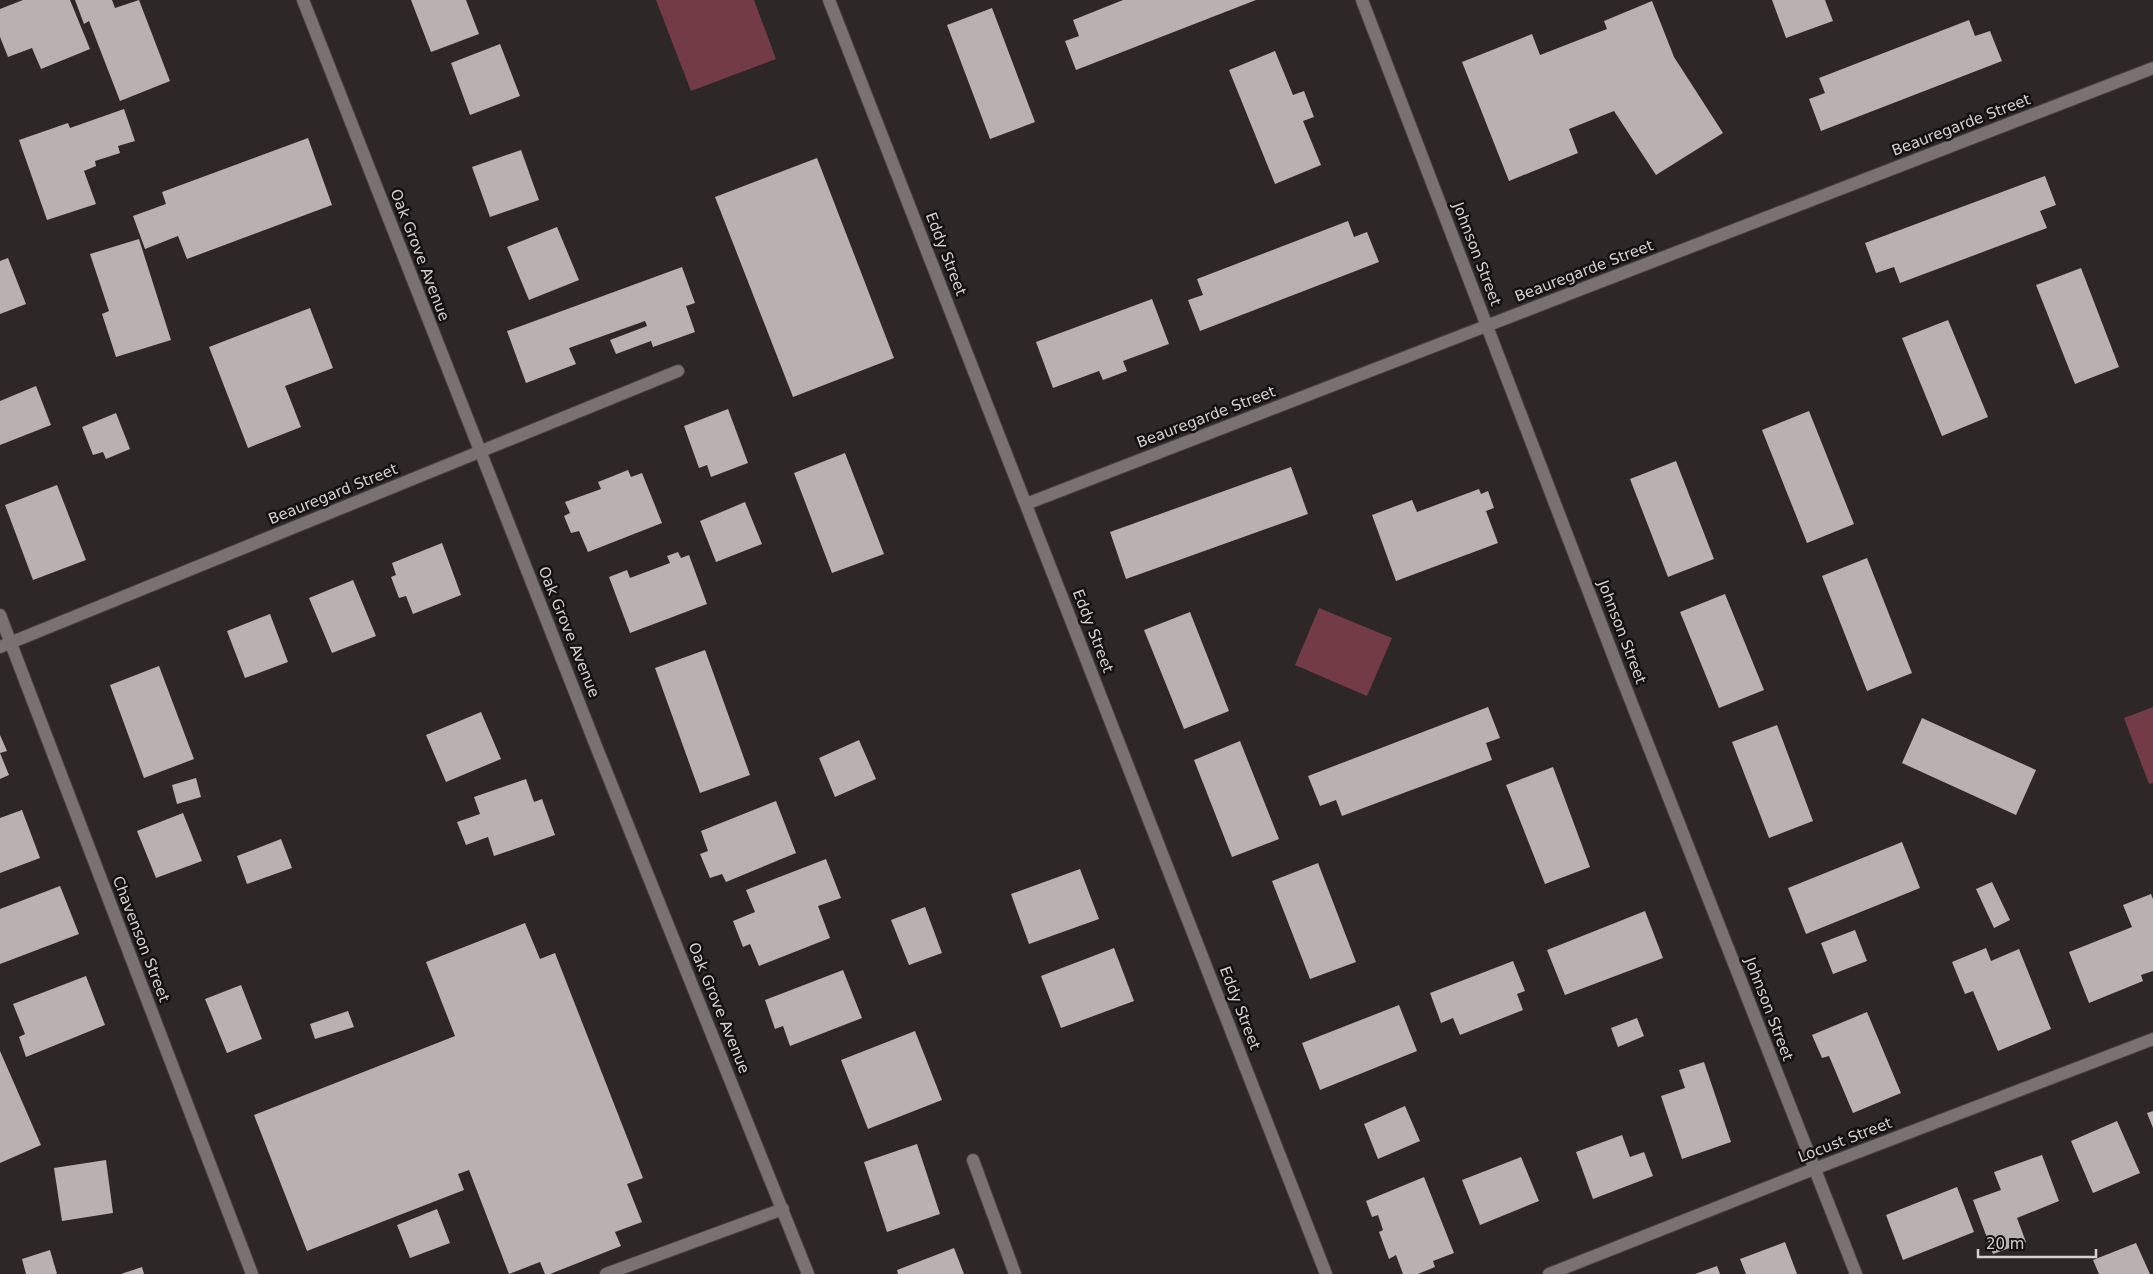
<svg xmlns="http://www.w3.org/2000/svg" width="2153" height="1274" font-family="'DejaVu Sans',sans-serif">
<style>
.green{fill:#733b46}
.building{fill:#b9b0b1}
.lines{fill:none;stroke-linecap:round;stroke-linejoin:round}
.lane-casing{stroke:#484243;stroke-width:14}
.street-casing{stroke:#484243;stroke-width:14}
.secondary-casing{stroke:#484243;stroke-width:14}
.lane{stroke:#797172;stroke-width:12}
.street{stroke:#797172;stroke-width:12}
.secondary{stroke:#797172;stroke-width:12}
.labels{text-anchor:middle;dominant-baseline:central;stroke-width:5;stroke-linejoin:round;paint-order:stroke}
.street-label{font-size:15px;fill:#d6d1d2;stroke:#141112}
</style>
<rect width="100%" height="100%" fill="#2e2728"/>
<path class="green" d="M656,0H754L776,59L691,91Z
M1319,608L1392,638L1367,696L1295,665Z
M2153,707V783L2149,784L2124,718Z"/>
<path class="building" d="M23,0H70L90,49L41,69L32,48L8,57L0,37V9Z
M75,0H112L115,8L139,0L170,81L120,101L89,21L84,24Z
M411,0H466L479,34L431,52Z
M1123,0H1256L1076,70L1065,41L1079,36L1073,20Z
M1772,0H1825L1833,21L1786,38Z
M1652,1L1674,57L1723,133L1656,175L1614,111L1569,129L1578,153L1509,181L1462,62L1532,34L1540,55L1607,29L1604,21Z
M992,8L1035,122L990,139L947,25Z
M1969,20L1975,36L1990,31L2002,61L1821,131L1809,99L1825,93L1819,78Z
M500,44L520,96L470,115L451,63Z
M1275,51L1293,95L1304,91L1314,117L1303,121L1321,165L1275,184L1229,70Z
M124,109L135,141L118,146L120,153L95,161L96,166L84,171L96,204L47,220L19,140L68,123L70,128Z
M308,138L332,205L187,259L178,236L145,249L133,216L166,204L162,192Z
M521,150L539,200L490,217L472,167Z
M817,158L894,358L793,397L715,197Z
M2045,176L2056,205L2040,211L2047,228L1900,283L1894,267L1876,273L1865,243Z
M1348,221L1354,237L1367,232L1379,262L1200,331L1188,300L1203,295L1197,279Z
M557,227L579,280L529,300L507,247Z
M139,239L171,340L116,357L102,314L109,311L90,254Z
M8,258L26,304L0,314V261Z
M682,267L695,303L686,306L695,332L653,347L651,341L616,354L610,340L647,326L645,321L569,348L576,364L526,383L507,331Z
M2081,268L2119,367L2075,384L2036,285Z
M1152,299L1169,344L1123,361L1127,371L1103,380L1099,371L1053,388L1036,342Z
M310,308L333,368L285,386L301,427L248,448L209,347Z
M1948,320L1988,417L1942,436L1902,338Z
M36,386L51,425L0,445V401Z
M728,409L748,463L711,477L707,465L699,468L684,426Z
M1809,411L1854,524L1807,543L1762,430Z
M116,413L130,449L106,459L103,452L93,455L82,427Z
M845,453L884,554L832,573L794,473Z
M1676,461L1714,559L1668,577L1630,479Z
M1291,467L1308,514L1126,579L1110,532Z
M628,470L631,477L642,473L662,523L588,552L579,531L571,533L564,516L570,513L565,502L601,489L598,482Z
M57,485L86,560L33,580L5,505Z
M1479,489L1481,494L1488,491L1494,508L1486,511L1498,543L1396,581L1372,515L1412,500L1417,512Z
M745,502L762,544L716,562L700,521Z
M442,543L461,595L413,614L406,596L399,598L391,577L396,575L392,563Z
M678,552L681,558L689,555L707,604L630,633L609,577L627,570L630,578L670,563L667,556Z
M1867,558L1912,673L1867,691L1822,576Z
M353,580L376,636L332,653L309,598Z
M1725,594L1764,690L1719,708L1680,612Z
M1190,612L1229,711L1184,729L1144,630Z
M270,614L288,662L245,678L227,631Z
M705,650L750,775L700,793L655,668Z
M159,666L194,759L144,778L110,685Z
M1488,707L1500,738L1486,743L1492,760L1342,816L1336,800L1320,806L1308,776Z
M481,712L501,759L446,782L426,735Z
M1922,718L2036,770L2016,815L1902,763Z
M1777,725L1813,821L1769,838L1732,742Z
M0,735L7,751L0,753L9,775L0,779Z
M859,740L876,779L835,797L819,758Z
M1240,741L1279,839L1232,857L1194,760Z
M1553,767L1590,867L1545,884L1506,785Z
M196,778L201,797L177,804L172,785Z
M526,779L534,802L542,799L555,835L494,856L488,837L466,845L457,822L480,814L474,797Z
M776,801L796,853L726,882L722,874L710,878L700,854L708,851L701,831Z
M22,810L40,858L0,873V818Z
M183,813L202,861L156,878L137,831Z
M281,839L292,868L247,884L237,856Z
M1902,842L1920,888L1806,934L1788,888Z
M826,859L841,898L818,906L830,938L759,966L750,944L743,947L733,921L755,912L746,890Z
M1318,863L1356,962L1310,979L1272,881Z
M1080,869L1099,919L1029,944L1011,894Z
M1992,882L2010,920L1994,928L1976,889Z
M60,886L79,934L0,964V909Z
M2151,894L2153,899V971L2141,975L2143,981L2089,1003L2069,952L2132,927L2123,905Z
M925,907L942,953L909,965L891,920Z
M1645,911L1663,958L1565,995L1547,950Z
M525,923L540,959L555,953L643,1178L627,1184L642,1222L615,1232L621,1246L550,1274H545L540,1262L509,1274L469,1170L458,1174L464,1190L307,1251L254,1115L455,1036L426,962Z
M1855,930L1867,961L1833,974L1821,943Z
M1114,948L1134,1001L1061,1028L1041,976Z
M1986,948L1991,961L2019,949L2051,1029L1998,1051L1973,991L1965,994L1952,962Z
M1513,961L1525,991L1517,994L1523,1010L1460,1035L1453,1018L1441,1023L1430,993Z
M843,970L862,1018L790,1046L783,1026L775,1029L765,1000Z
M86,976L105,1025L26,1057L19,1037L25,1034L13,1004Z
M241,985L262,1039L227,1053L205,999Z
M1399,1005L1417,1051L1320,1090L1302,1043Z
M348,1011L354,1027L315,1039L310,1024Z
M1867,1012L1901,1093L1853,1113L1829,1056L1822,1058L1812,1035Z
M1637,1018L1644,1036L1618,1047L1611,1028Z
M915,1031L942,1100L868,1129L841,1060Z
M0,1051L41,1145L0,1163Z
M1704,1062L1731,1142L1682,1159L1661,1096L1685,1088L1679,1070Z
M1405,1106L1420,1141L1378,1159L1364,1124Z
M2153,1111V1128L2147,1113Z
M2117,1121L2140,1173L2093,1193L2071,1141Z
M1622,1135L1630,1157L1644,1152L1653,1176L1593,1199L1576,1152Z
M917,1144L940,1214L887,1232L864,1162Z
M2042,1155L2059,1201L2017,1218L2026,1242L1993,1254L1973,1200L2001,1190L1994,1172Z
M1521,1157L1539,1201L1480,1225L1462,1180Z
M106,1160L113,1213L62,1221L54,1168Z
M1424,1177L1454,1253L1433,1261L1435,1267L1418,1274H1403L1396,1255L1389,1259L1379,1232L1383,1230L1378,1215L1372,1217L1366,1201Z
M1957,1187L1974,1232L1903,1260L1886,1215Z
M437,1209L450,1243L410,1258L397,1225Z
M1785,1242L1797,1274H1746L1740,1259Z
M2136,1243L2150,1274H2099L2093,1260Z
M954,1248L964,1274H898L897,1270Z
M50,1250L57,1274H26L22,1259Z
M1717,1266L1720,1274H1695Z
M142,1267L144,1274H121Z"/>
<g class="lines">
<g class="lane-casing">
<path id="lane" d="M973,1160L1015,1274
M606,1274L783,1209"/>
</g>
<g class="street-casing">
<path id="street" d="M829,0L1326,1274
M1362,0L1621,676L1856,1274
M1026,504L2153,68
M0,615L252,1274
M0,647L678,371"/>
</g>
<g class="secondary-casing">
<path id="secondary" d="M303,0L596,746L808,1274
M1549,1274L1814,1169L2153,1039"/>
</g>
<use href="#lane" class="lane"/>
<use href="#street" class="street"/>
<use href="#secondary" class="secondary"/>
</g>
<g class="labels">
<g class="street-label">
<text transform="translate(1961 125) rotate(-21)">Beauregarde Street</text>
<text transform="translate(946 254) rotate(69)">Eddy Street</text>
<text transform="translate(1477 254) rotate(69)">Johnson Street</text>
<text transform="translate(420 255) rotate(69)">Oak Grove Avenue</text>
<text transform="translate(1584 271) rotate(-21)">Beauregarde Street</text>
<text transform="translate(1206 417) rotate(-21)">Beauregarde Street</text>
<text transform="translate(333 494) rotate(-22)">Beauregard Street</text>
<text transform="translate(1093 631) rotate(69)">Eddy Street</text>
<text transform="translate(569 632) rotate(68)">Oak Grove Avenue</text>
<text transform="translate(1622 632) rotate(69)">Johnson Street</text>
<text transform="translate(141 939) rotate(69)">Chavenson Street</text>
<text transform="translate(719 1008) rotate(68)">Oak Grove Avenue</text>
<text transform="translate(1240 1008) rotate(69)">Eddy Street</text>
<text transform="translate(1769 1009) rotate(69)">Johnson Street</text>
<text transform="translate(1845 1140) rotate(-21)">Locust Street</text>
</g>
</g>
<path d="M1978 1249v8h118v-8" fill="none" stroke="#d6d1d2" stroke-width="2.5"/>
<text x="1986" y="1249" font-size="15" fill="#d6d1d2" stroke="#141112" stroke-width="4" paint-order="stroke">20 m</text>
</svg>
